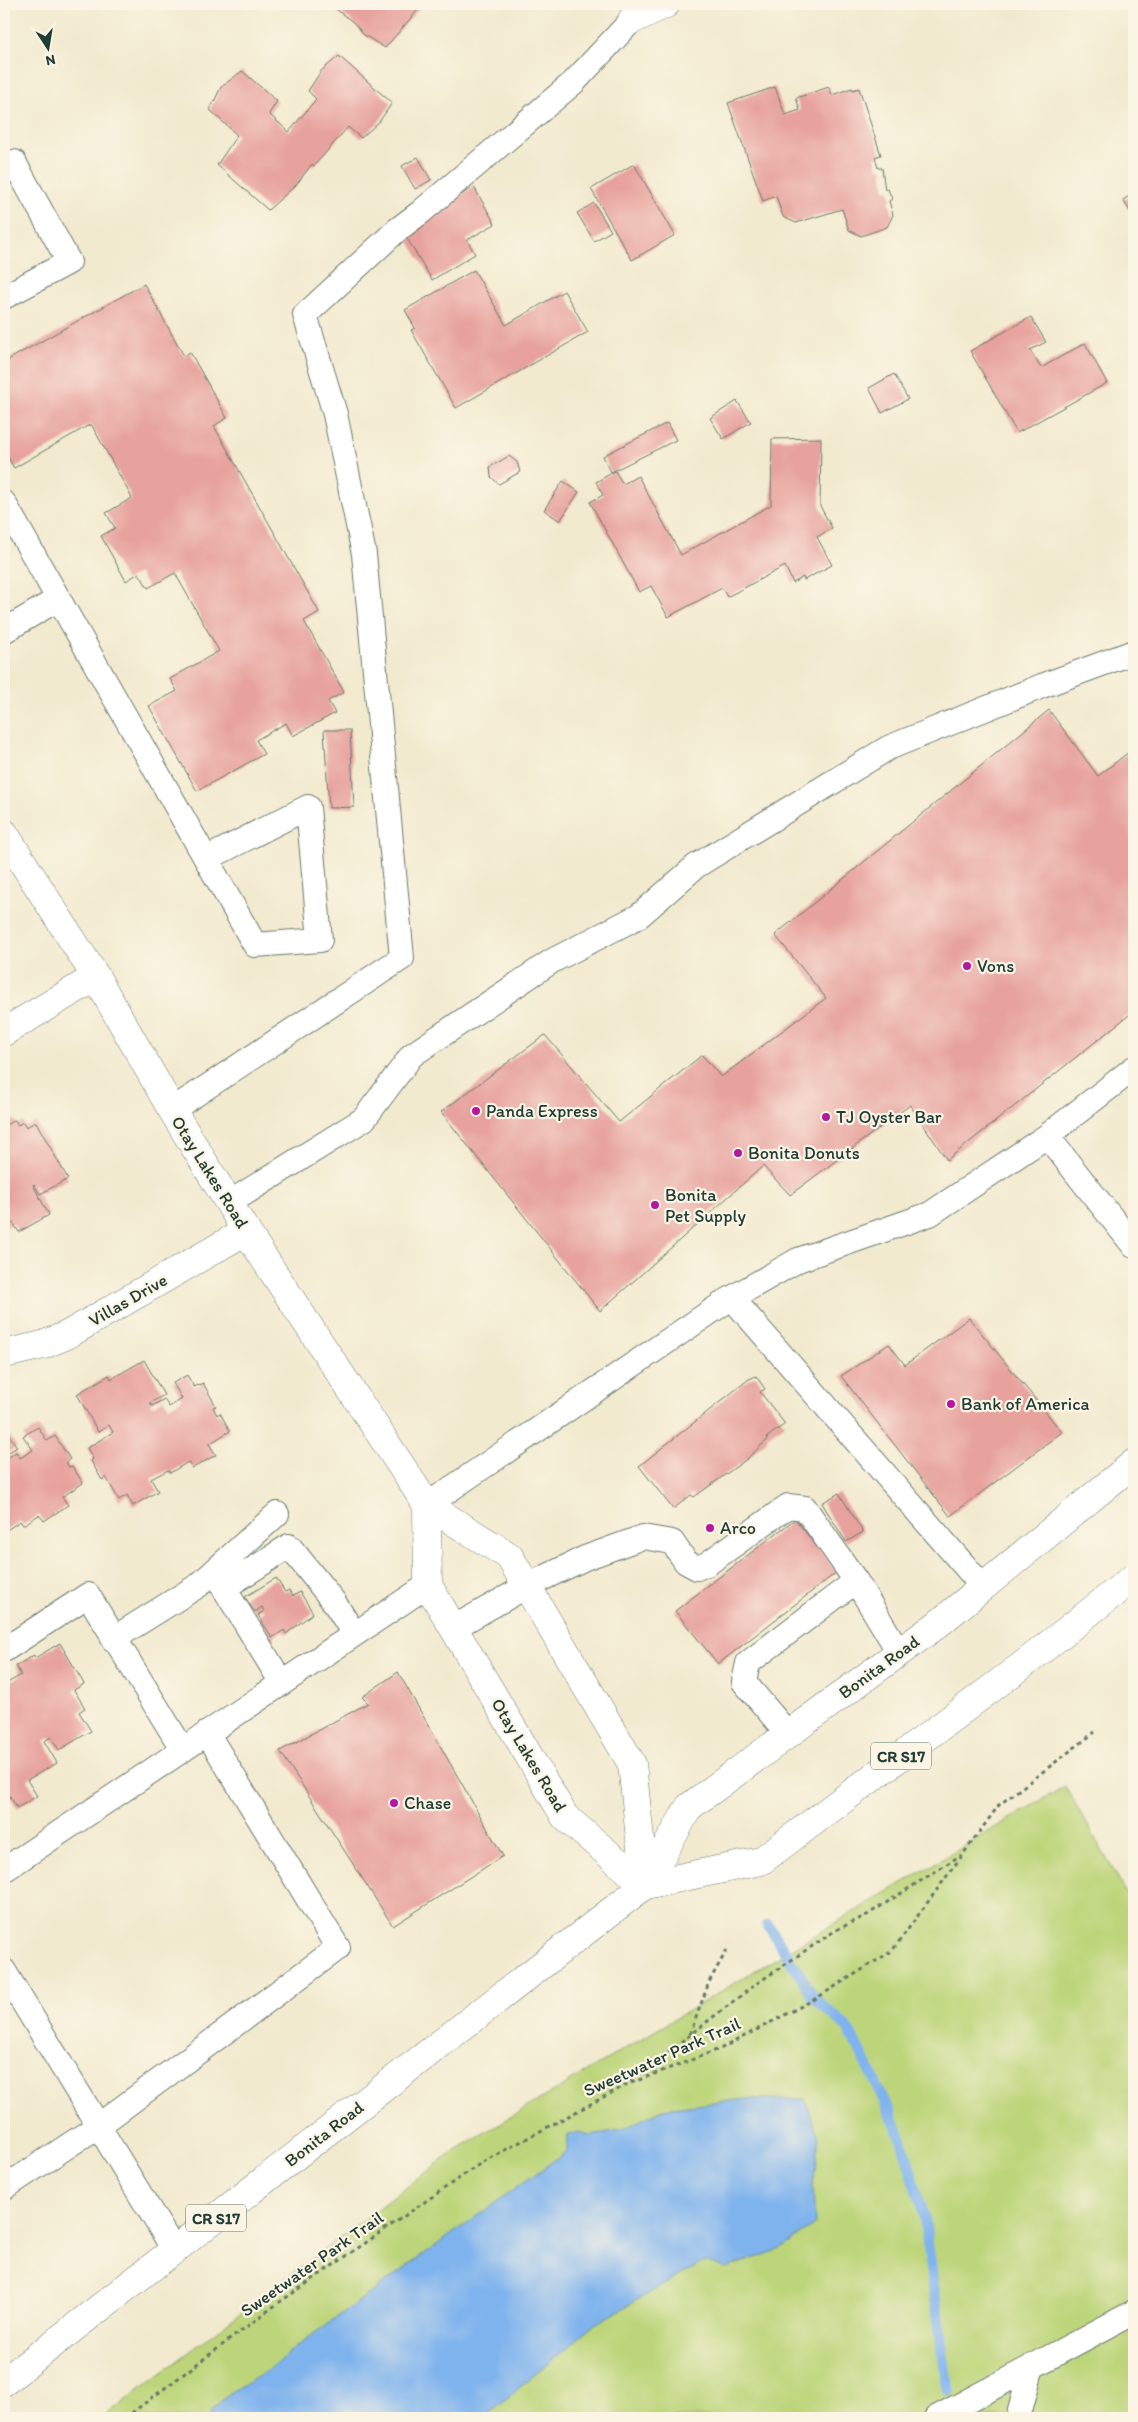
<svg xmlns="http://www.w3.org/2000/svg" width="1138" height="2422" font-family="Itim,sans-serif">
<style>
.green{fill:#bdd57a;stroke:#6e8957}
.water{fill:#7fb3ed;stroke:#4f7890}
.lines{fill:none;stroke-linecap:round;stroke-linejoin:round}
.stream{stroke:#7fb3ed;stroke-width:11}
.building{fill:#e7a29e}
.lane-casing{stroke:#697a6a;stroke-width:26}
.street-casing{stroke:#697a6a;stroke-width:29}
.primary-casing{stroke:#697a6a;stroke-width:29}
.path{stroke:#697a6a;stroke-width:3;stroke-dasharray:4 4;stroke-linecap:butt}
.lane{stroke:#fff;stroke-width:24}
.street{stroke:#fff;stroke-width:28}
.primary{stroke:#fff;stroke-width:28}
.poi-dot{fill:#b5179e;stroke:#fcf5e5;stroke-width:2}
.labels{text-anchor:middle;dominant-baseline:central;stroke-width:4.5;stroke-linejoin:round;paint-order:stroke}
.shield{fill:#fcf5e5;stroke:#617469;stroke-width:1}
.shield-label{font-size:16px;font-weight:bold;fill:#1f3d34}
.poi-label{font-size:18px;fill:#1f3d34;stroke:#fcf5e5;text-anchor:start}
.street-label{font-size:18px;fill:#1f3d34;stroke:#fcf5e5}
</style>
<rect width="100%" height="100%" fill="#fcf5e5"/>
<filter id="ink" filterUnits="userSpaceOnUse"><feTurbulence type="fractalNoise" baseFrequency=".02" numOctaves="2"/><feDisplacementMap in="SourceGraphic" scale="10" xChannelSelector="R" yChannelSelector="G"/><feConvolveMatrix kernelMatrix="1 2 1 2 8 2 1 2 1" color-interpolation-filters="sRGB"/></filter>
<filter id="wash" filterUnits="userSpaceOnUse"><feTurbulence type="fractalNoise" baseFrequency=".0096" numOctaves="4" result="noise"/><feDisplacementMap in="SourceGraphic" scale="20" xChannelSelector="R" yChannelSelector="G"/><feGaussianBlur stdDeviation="1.12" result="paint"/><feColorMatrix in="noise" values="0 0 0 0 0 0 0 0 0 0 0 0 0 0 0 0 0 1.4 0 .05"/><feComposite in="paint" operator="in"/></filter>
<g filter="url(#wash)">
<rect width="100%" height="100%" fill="#f2eacf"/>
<path class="green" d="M1065,1786L1134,1906V2418H102L457,2149Z"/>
<path class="water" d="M746,2099H805L819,2137L813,2187L815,2224L781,2249L726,2268L706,2261L595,2324L494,2409L487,2418H212L211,2412L224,2397L269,2370L294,2348L567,2151L568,2135L578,2132L590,2135L621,2130L663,2109Z"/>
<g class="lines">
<path class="stream" d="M768,1925L815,1999L847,2027L869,2068L901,2137L924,2216L948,2390"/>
</g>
<g id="blocks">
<path class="building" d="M329,4H423L385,48L364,35L353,22Z
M339,56L392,103L379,122L361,138L348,127L314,166L312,164L296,185L268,210L217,165L237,135L210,110L221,87L242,71L277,101L269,114L289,132L316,99L308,91L321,71Z
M775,87L785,115L800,110L796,98L829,87L832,95L852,88L853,90L859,88L881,155L875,157L878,168H882L885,190L888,189L892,199L889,201L893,215L887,227L861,236L849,230L842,209L796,223L783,217L776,196L763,201L728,103Z
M418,157L431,180L415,189L402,166Z
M634,164L675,235L632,260L591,189Z
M474,187L495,224L467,240L475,254L432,280L402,230Z
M1134,193V218L1123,200Z
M594,203L611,231L594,241L577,213Z
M474,270L506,325L564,291L588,332L456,408L411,330L415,328L405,310Z
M144,284L184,356L190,352L227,418L214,426L319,612L304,621L344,692L328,701L335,713L293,736L286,723L256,740L264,754L197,791L149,706L177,691L170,679L219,651L175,573L148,588L139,573L126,581L101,536L115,528L106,513L132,498L91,424L14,468L4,450V362Z
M1031,317L1046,342L1030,350L1041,368L1085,343L1107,383L1017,433L970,351Z
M894,374L908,399L882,413L869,388Z
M737,401L751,422L723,439L710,418Z
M667,423L676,440L611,472L603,456Z
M821,438L820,506L832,528L817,537L832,565L804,580L803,577L793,583L785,566L727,597L722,588L668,617L651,586L639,592L590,502L603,495L596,482L615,471L623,484L638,476L681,555L771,505L772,439Z
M509,456L517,462L520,472L499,484L491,477L490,467Z
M563,481L579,492L560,521L544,510Z
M1049,710L1098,776L1134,748V1011L947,1160L910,1105L790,1195L763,1166L600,1311L441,1112L545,1035L619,1122L702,1055L721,1077L826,998L775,935Z
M324,730H350L354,807L329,808Z
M15,1120L18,1125L23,1122L26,1127L36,1122L68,1179L40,1194L34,1184L33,1185L49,1215L19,1232L13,1223L4,1228V1126Z
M969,1318L1062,1432L950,1516L841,1376L889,1344L905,1365Z
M144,1360L164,1395L150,1403L152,1406L164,1399L169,1407L182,1399L173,1383L187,1375L194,1387L203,1383L216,1406L213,1407L217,1415L220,1413L230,1431L209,1444L216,1455L193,1468L188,1462L170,1473L168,1470L151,1479L158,1491L133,1506L127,1495L119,1500L106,1477L102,1480L91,1461L93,1459L87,1448L113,1432L109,1425L98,1432L77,1394L109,1375L111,1379Z
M756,1376L765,1389L760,1392L785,1424L766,1438L768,1439L747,1459L694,1497L691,1495L673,1509L639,1466L749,1379Z
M4,1427L17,1447L4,1455Z
M38,1427L47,1441L55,1436L70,1459L66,1462L69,1467L72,1466L83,1483L62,1497L68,1505L44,1521L39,1515L23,1525L20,1521L4,1532V1457L6,1459L16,1452L20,1458L33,1450L23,1436Z
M839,1493L863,1532L846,1542L822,1503Z
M795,1519L837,1572L718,1664L675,1611Z
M276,1578L285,1592L289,1590L293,1596L300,1592L313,1613L286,1634L284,1630L272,1638L258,1615L264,1611L262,1607L255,1612L245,1597Z
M60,1643L84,1684L74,1690L85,1708L79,1712L91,1731L59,1750L51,1737L44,1741L57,1763L27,1780L37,1796L17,1808L4,1787V1685L21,1675L16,1666L34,1655L35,1658Z
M398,1672L503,1856L393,1926L280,1751L368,1703L362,1697Z"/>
</g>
</g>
<g filter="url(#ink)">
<use href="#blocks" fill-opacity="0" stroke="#697a6a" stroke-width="1"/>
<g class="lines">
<g class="lane-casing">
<path id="lane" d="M4,167L14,162L69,262L4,297
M4,503L255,945L320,940L308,807L206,859
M4,631L58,599
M1134,1068L1047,1136L1134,1246
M172,1110L402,958L364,554L335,414L305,315L397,230L421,212L574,82L632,20
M229,1203L364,1119L412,1055L552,961L639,916L696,866L888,748L1042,686L1134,652
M732,1298L983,1587
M427,1505L725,1302L798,1260L930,1214L1047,1136
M453,1628L527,1586L585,1558L643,1537L672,1542L686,1562L697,1568L707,1564L788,1506L805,1508L856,1581L899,1652
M113,1639L199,1585L277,1514
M4,1650L88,1595L183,1750
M282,1683L224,1588L289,1546L334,1602L354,1634
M788,1734L744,1682L748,1663L856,1581
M4,1870L428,1585
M4,1971L174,2250
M4,2188L98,2126L338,1948L207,1733
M936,2418L1134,2312
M1018,2418L1032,2366"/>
</g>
<g class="street-casing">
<path id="street" d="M632,20L666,4
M4,1032L96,977
M4,1354L43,1345L67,1335L246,1231"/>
</g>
<g class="primary-casing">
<path id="primary" d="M4,833L96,977L172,1110L246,1231L427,1505L509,1556L632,1764L645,1885
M427,1505L428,1585L565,1817L645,1885
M645,1885L761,1861L1024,1664L1134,1577
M4,2382L645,1885L689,1807L938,1624L1134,1463"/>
</g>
<path class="path" d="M690,2034L709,1982L728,1948
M630,2081L756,1984L836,1930L867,1915L961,1855
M125,2418L277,2304L481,2163L626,2085L722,2048L815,1999L892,1951L999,1805L1095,1732"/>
<use href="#lane" class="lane"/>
<use href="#street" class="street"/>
<use href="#primary" class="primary"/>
</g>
</g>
<g class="poi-dot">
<circle cx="967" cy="966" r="5"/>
<circle cx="476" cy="1111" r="5"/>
<circle cx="826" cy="1117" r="5"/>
<circle cx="738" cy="1153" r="5"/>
<circle cx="655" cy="1205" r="5"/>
<circle cx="951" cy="1404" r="5"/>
<circle cx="710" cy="1528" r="5"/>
<circle cx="394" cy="1803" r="5"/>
</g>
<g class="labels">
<g class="shield">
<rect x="871" y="1742.5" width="60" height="27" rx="4"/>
<rect x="186" y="2204.5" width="60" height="27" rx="4"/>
</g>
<g class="shield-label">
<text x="901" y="1756">CR S17</text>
<text x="216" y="2218">CR S17</text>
</g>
<g class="poi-label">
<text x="977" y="966">Vons</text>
<text x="486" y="1111">Panda Express</text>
<text x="836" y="1117">TJ Oyster Bar</text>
<text x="748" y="1153">Bonita Donuts</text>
<text x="665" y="1195">Bonita<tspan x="665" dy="21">Pet Supply</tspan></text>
<text x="961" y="1404">Bank of America</text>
<text x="720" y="1528">Arco</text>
<text x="404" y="1803">Chase</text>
</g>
<g class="street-label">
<text transform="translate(210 1172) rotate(58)">Otay Lakes Road</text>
<text transform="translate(128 1300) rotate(-30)">Villas Drive</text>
<text transform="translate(879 1667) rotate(-36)">Bonita Road</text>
<text transform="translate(529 1755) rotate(59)">Otay Lakes Road</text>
<text transform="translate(662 2057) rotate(-24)">Sweetwater Park Trail</text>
<text transform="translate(324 2134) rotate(-38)">Bonita Road</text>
<text transform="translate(312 2264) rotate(-35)">Sweetwater Park Trail</text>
</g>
</g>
<rect width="1138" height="2422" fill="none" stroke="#fcf5e5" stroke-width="20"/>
<g transform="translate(48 48) rotate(168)" stroke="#fcf5e5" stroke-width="4" paint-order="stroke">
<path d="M0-4L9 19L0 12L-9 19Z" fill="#1f3d34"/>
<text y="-8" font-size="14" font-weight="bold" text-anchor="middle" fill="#1f3d34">N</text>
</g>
</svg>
